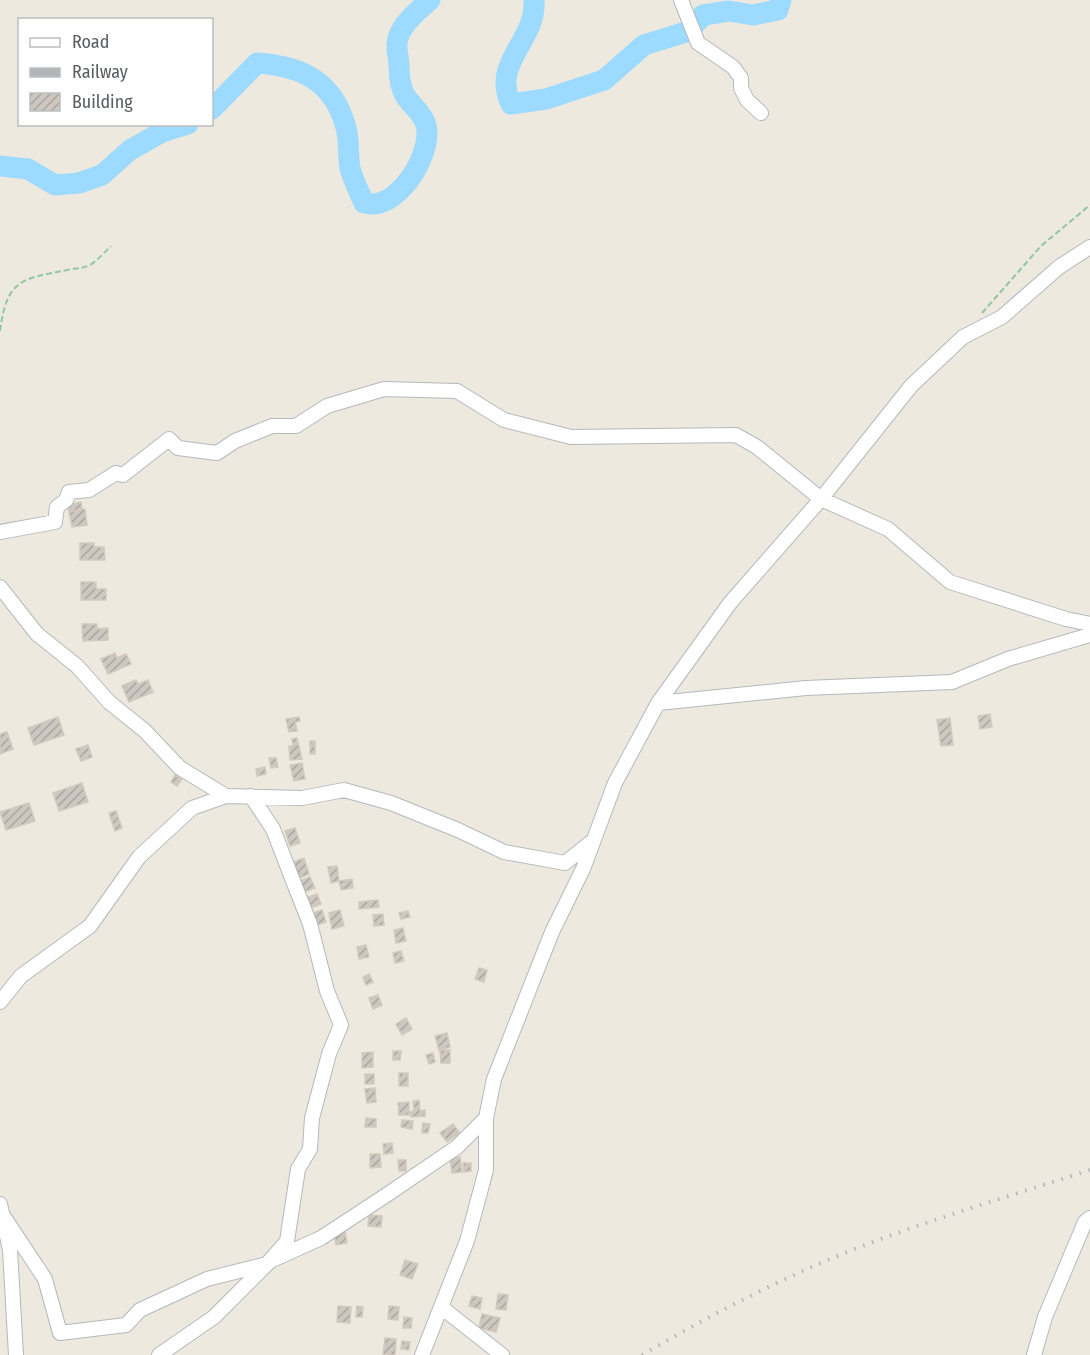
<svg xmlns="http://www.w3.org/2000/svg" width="1090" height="1355" font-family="'Fira Sans Condensed',sans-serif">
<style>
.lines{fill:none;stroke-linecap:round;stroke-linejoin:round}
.river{stroke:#9cdaff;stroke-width:21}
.building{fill:url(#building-hatch);stroke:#d2cabd;stroke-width:1.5}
.minor-casing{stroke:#b5b8bd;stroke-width:16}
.path{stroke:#91c89d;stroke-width:2;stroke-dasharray:6 3;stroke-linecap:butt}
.minor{stroke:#fff;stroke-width:14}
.rail{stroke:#b3b4b5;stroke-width:4;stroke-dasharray:1.5 8;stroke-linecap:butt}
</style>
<defs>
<pattern id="building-hatch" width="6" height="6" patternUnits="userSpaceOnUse" patternTransform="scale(1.5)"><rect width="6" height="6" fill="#cdc7c0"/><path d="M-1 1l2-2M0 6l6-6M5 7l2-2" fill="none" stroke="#a9a59f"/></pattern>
</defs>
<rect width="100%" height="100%" fill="#ede9df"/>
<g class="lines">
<path class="river" d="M534,0C537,41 491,62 511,104L546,99L604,80L644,45L689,31L703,15L729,11L753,15L778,10L781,0
M212,109L257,63C304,66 336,83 347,132C349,144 348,156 350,168C353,180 359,191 364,203C396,212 428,160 427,132C427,117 414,108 406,97C400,88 399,76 399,66C399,58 396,50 397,43C399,25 418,11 430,0
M0,166L28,169L55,185L79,183L102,175L130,150L162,132L188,124"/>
</g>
<path class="building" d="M81,502L82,509L69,512L68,505Z
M85,509L87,525L72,527L69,512Z
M80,543H94V547H104L105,560H80Z
M81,582H96V589H106V600H81Z
M82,624H97V629L108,628V640L83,641Z
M115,653L117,658L126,654L131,664L108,674L101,659Z
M136,680L138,684L148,680L153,692L129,702L122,686Z
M990,714L992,727L980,729L978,716Z
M58,717L64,735L34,745L28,728Z
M299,717L300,721L295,722L297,731L289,732L286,719Z
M950,718L953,745L941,746L937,720Z
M7,732L13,749L0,754V734Z
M297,738L302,759L290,760L289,746H293L292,739Z
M310,741H315V754H310Z
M88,745L92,757L81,761L76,749Z
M269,758H276L278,767L271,768Z
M302,763L305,779L294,781L290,765Z
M265,767L266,774L257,776L256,769Z
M175,775L182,779L177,786L171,782Z
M82,783L88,802L59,811L53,793Z
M29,803L35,821L6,830L0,812Z
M116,811L122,828L115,831L109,813Z
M295,828L300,843L290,846L285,831Z
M304,858L309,874L299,878L294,862Z
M337,866L339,881L331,883L328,867Z
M310,877L315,888L304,892L300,881Z
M352,879L353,888L341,890L339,881Z
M317,894L321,904L310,908L306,898Z
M378,900L379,907L359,909V902Z
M322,910L326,922L317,925L313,913Z
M340,910L344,926L332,929L329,913Z
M408,911L410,917L401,919L399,913Z
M383,914L384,925L374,926L373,915Z
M403,928L406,941L396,943L394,930Z
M366,945L369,957L359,959L357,947Z
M401,951L404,961L395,963L393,953Z
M479,968L487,970L484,982L475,979Z
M369,974L373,982L366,985L363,977Z
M378,995L382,1005L373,1009L369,998Z
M406,1018L412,1029L402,1035L396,1024Z
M447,1033L450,1047L439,1050L435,1036Z
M440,1050H450V1063H441Z
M393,1051H401L400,1060H393Z
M373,1052V1067L362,1068V1053Z
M433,1053L435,1062L429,1064L426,1055Z
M399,1073H408V1086H399Z
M365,1074H374V1084H365Z
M375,1088L376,1102L367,1103L365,1089Z
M419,1100L420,1111L425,1110V1116L411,1117L410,1112L414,1111L413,1101Z
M409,1102V1115H399L398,1103Z
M366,1118L376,1119V1127H365Z
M402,1120L413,1121L412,1129L401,1127Z
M423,1123L430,1124L428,1133H422Z
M453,1124L460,1133L447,1142L440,1133Z
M392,1143L393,1153L384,1154L383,1144Z
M370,1154H380L381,1167L370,1168Z
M460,1157L462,1172L452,1173L450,1158Z
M398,1160H406V1171H399Z
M463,1163H471V1171L464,1172Z
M369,1215L382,1216L381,1227L368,1226Z
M345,1231L347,1243L336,1245L334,1233Z
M405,1260L418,1264L412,1279L400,1275Z
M498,1294L508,1295L506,1310L496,1309Z
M472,1296L482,1298L480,1309L469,1306Z
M338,1306L351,1307L350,1323L337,1322Z
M357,1306L363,1307L362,1317H356Z
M389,1306L399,1307L398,1320L388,1319Z
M482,1314L500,1318L496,1332L479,1328Z
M404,1317L412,1318L411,1328H403Z
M385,1338L396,1339L395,1355H383Z
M402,1341L410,1342L409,1350L401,1349Z"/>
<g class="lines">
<g class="minor-casing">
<path id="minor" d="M681,0L698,43L733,67L741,78V88L747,100L761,113
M0,532L55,522L57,507L66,500L69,492L89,490L116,473L123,475L169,439L178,448L217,453L235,441L272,426H296L327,406L384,389L457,391L504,420L571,437L736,435L757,447L821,499L888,529L950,582L1066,619L1090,624
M0,587L37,634L77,666L109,702L145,731L180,768L226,796
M658,703L806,688L952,682L1008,659L1090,635
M0,1002L21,976L90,926L139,857L192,808L226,796L302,798L344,790L391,803L458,830L504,852L565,863L590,843
M0,1204L10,1250L16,1355
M4,1217L45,1279L60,1333L126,1325L140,1310L207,1279L267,1264L287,1241L298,1169L310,1149L312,1118L329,1054L341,1025L327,991L310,924L293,881L273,829L251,796
M441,1307L502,1355
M159,1355L214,1317L270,1261L321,1238L388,1194L457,1147L486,1118
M422,1355L467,1241L486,1170V1118L494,1079L552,932L583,869L615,783L658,703L730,603L821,499L911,386L963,337L1002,317L1059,267L1090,247
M1034,1355L1045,1317L1085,1222L1090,1218"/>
</g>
<path class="path" d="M982,313L1041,246L1090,205
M0,331C7,279 21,279 67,270C75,268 82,269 90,265C98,260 105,252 111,246"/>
<use href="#minor" class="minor"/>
<path class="rail" d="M642,1355C695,1324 749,1295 805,1270C896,1229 995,1201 1090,1170"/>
</g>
<rect x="18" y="18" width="195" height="108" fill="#ffffff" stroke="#bcbec0" stroke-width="1.5"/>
<rect x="30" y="38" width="30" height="9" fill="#ffffff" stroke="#bcbec0" stroke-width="1.5"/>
<text x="72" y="48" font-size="18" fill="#585d62">Road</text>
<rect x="30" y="68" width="30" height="9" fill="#b3b4b5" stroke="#bcbec0" stroke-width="1.5"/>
<text x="72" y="78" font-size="18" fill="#585d62">Railway</text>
<rect x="30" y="93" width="30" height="18" fill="url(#building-hatch)" stroke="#bcbec0" stroke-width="1.5"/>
<text x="72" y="108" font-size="18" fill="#585d62">Building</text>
</svg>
